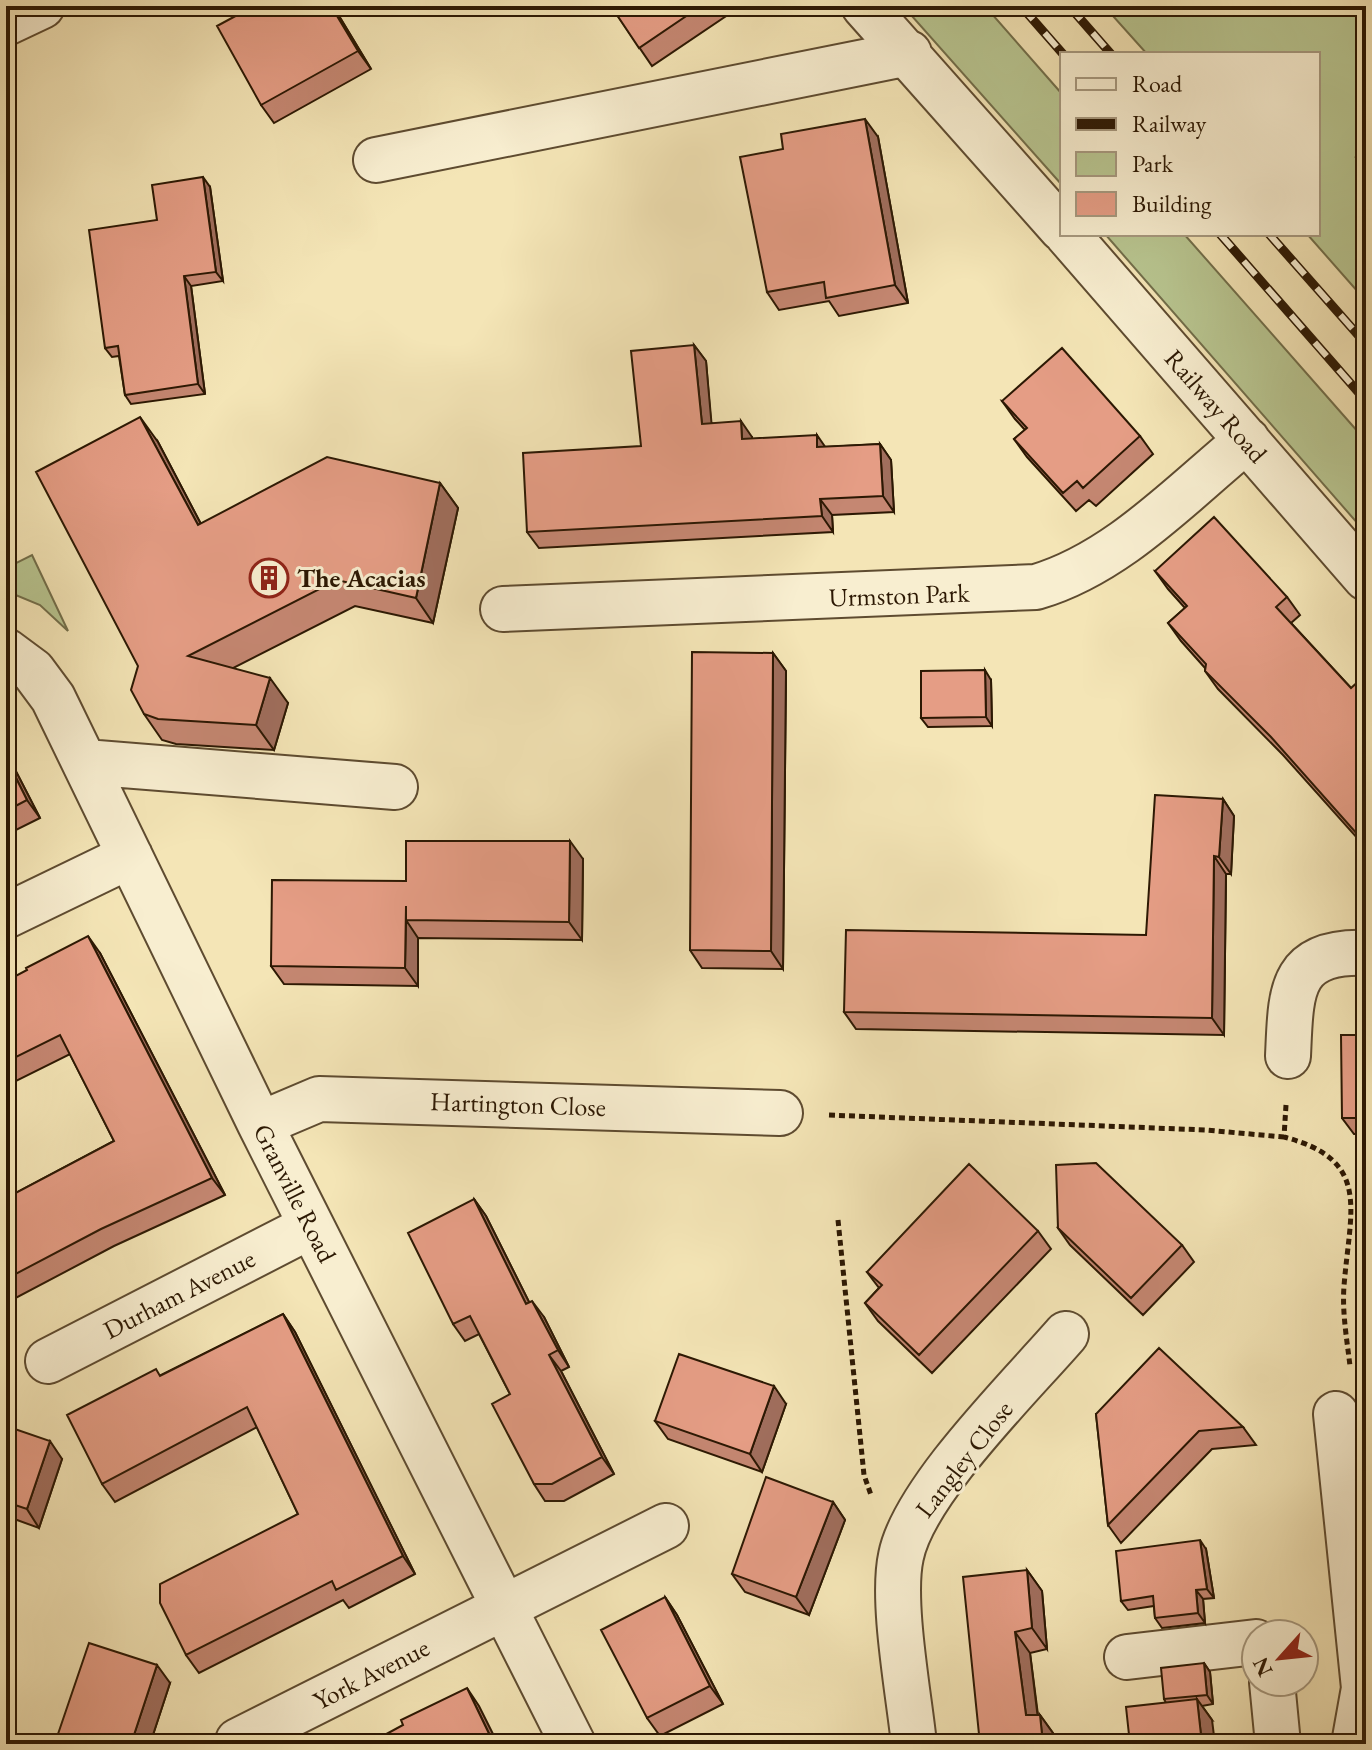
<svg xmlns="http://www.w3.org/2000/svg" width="1372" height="1750" font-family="'EB Garamond',serif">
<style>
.green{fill:#b8c590;stroke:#726e4a;stroke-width:2}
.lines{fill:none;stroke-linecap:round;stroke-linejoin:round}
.minor-casing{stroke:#5e4b30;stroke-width:48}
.path{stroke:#2c1803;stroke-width:5;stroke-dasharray:6 4;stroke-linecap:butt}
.minor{stroke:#f8eed0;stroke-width:44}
.rail-casing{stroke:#2c1803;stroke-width:9}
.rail{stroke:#f8eed0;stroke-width:6;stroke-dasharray:18;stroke-linecap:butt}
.wall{fill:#c58772;stroke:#2c1803;stroke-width:2}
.shaded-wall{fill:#a06e5d;stroke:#2c1803;stroke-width:2}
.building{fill:#e59d85;stroke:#2c1803;stroke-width:2}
.labels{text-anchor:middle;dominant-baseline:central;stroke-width:6;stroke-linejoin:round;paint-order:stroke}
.street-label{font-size:26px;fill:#2c1803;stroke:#f8eed0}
.poi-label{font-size:26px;font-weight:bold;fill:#2c1803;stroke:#f8eed0;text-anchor:start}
</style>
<rect width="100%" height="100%" fill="#f4e5b6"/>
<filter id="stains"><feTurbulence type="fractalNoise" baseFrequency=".0025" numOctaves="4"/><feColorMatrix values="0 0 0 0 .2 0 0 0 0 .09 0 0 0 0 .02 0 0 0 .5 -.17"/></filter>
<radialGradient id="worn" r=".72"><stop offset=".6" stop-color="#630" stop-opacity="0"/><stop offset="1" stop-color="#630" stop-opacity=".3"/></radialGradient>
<path class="green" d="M903,6H985L1062,94V185Z
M1104,6H1366V301L1307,234H1318V54H1147Z
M1105,234H1184L1366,441V533Z
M32,555L68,631L40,605L6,591V568Z"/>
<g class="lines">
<g class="minor-casing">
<path id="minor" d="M864,6L1062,229
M6,23L42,6
M376,160L909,53
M1067,234L1366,578
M503,609L1036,587C1118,563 1182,493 1247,440
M6,651L33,671L53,698L260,1124L573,1744
M85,762L395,787
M6,916L130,856
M1288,1056C1291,993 1288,950 1366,953
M260,1124L319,1099L780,1113
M48,1361L311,1226
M1336,1414L1364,1688L1354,1744
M1127,1657L1256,1642
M1272,1682L1278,1744
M238,1741L666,1526
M914,1744C909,1695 891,1601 901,1556C914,1491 1021,1386 1066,1334"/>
</g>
<path class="path" d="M1356,159L1366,151
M1286,1105L1284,1137C1372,1160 1350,1209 1344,1286C1342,1313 1347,1340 1350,1366
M829,1115L1205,1130L1284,1137
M838,1220L864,1475L871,1495"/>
<use href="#minor" class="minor"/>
<g class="rail-casing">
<path id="rail" d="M1021,6L1063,54
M1069,6L1111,54
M1220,234L1366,401
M1269,234L1366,344"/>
</g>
<use href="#rail" class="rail"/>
</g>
<path class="wall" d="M254,6H333L371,69L274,123L261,105Z
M611,6H741L652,66Z
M878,137L908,303L839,316L829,301L779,310L767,292Z
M210,187L223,281L191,286L205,394L131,404L125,395L119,356L112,357L105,348L157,220Z
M694,345L706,361L711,423L752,437V439L825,447L880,444L891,460L894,512L832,515L833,532L539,548L527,532L641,446Z
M1002,401L1140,436L1153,454L1096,506L1089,500L1076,511L1027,457L1014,439L1025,430L1015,419Z
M158,442L201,524L440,483L458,508L433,623L355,606L233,668L288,703L274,750L176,744L162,740L144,714L138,666Z
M1155,571L1287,597L1300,615L1291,623L1351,688L1366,687V848L1283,755L1218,689L1205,671V668L1181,641L1168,623L1185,608L1168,589Z
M773,653L786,671L783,969L702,968L690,950Z
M991,680L992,726L928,727L921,718Z
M6,752L40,818L6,835Z
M1223,799L1234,816L1231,874H1226L1224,1035L856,1029L844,1012L1146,935Z
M583,859L582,940L418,938V986L284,984L271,966L406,881Z
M100,953L225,1195L114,1246L10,1301L6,1296V1198L114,1141L70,1054L6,1086V981Z
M1366,1035V1134H1354L1342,1118Z
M474,1199L486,1216L529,1302L544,1317L569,1367L561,1371L614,1474L564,1501H545L534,1484L510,1394L479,1334L465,1341L453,1324Z
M1058,1228L1182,1245L1194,1262L1143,1315L1070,1245Z
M1038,1231L1051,1249L932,1373L878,1321L865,1303L879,1288L867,1272Z
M283,1314L295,1332L415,1574L349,1608L343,1600L199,1673L186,1655L298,1514L257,1427L115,1502L102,1484L161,1375Z
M786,1404L762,1472L668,1439L655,1421Z
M1096,1414L1243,1427L1256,1445L1212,1449L1121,1543L1108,1525Z
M6,1426L62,1459L39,1528L6,1516Z
M833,1502L845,1520L809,1615L745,1592L732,1574Z
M1206,1549L1214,1598L1203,1599L1205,1623L1162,1628L1155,1618L1154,1606L1128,1610L1121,1601Z
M1027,1570L1042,1591L1047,1649L1030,1653L1038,1715H1040L1055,1736L1056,1744H980Z
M665,1597L677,1615L723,1704L660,1736L647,1718Z
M1204,1663L1210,1672L1213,1704L1202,1706L1212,1720L1166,1703L1164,1699Z
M170,1683L150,1744H66L58,1734Z"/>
<path class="shaded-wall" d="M331,6H333L371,69L358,51Z
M865,119L878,137L908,303L895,285Z
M203,177L210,187L223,281L216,272Z
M184,276L191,286L205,394L198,384Z
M694,345L706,361L713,440L702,424Z
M140,417L158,442L215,551L198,525Z
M741,421L752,437L753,455L742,439Z
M817,435L828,451L817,447Z
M880,444L891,460L894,512L883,496Z
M440,483L458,508L433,623L416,598Z
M820,499L832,515L833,532L822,516Z
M773,653L786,671L783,969L771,951Z
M985,670L991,680L992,726L986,717Z
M270,678L288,703L274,750L256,725Z
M6,752L40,818L27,800L6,758Z
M1223,799L1234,816L1231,874L1219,857Z
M570,841L583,859L582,940L569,922Z
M1214,856L1226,874L1224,1035L1212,1018Z
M406,920L418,938V986L405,968Z
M88,936L100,953L225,1195L212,1178Z
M474,1199L486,1216L538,1320L526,1304Z
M532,1301L544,1317L569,1367L558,1350Z
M283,1314L295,1332L415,1574L403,1556Z
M549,1355L561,1371L614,1474L602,1457Z
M774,1386L786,1404L762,1472L750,1454Z
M50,1441L62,1459L39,1528L27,1509Z
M833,1502L845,1520L809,1615L796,1597Z
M1200,1540L1206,1549L1214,1598L1207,1589Z
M1027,1570L1042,1591L1047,1649L1032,1628Z
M1196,1590L1203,1599L1205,1623L1198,1613Z
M665,1597L677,1615L723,1704L710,1686Z
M1015,1632L1030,1653L1040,1736L1026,1715Z
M1204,1663L1210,1672L1213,1704L1207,1695Z
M157,1665L170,1683L150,1744H131Z
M467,1688L479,1706L498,1744H494Z
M1197,1699L1212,1720L1215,1744H1202Z
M1040,1715L1055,1736L1056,1744H1043Z"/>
<path class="building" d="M254,6H331L358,51L261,105L217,26Z
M611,6H701L639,48Z
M865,119L895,285L826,298L824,282L767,292L740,157L783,149L781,134Z
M203,177L216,272L184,276L198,384L125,395L118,346L105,348L89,230L157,220L152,185Z
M694,345L702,424L741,421L742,439L817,435V447L880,444L883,496L820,499L822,516L527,532L523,453L641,446L631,351Z
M1062,348L1140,436L1083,488L1077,481L1063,493L1014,439L1027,428L1002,401Z
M140,417L198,525L327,457L440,483L416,598L337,580L188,656L270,678L256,725L158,719L144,714L131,690L138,666L36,472Z
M1214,517L1287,597L1276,607L1351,688L1360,680L1366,687V844L1271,737L1205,671L1206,664L1168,623L1187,606L1155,571Z
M692,652L773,653L771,951L690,950Z
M985,670L986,717L921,718V671Z
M6,758L27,800L6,811Z
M1155,795L1223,799L1219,857L1214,856L1212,1018L844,1012L846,930L1146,935Z
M406,841H570L569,922L406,920V906L405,968L271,966L272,880L406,881Z
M88,936L212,1178L101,1229L6,1279V1198L114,1141L60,1035L6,1062V981L27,970L26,968Z
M1341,1035H1366V1118H1342Z
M1096,1163L1182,1245L1131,1298L1058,1228L1056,1165Z
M969,1164L1038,1231L919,1355L865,1303L882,1285L867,1272Z
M474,1199L526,1304L532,1301L558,1350L549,1355L602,1457L552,1484H534L492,1404L510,1394L470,1316L453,1324L408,1233Z
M283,1314L403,1556L336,1590L332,1581L186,1655L160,1603V1584L298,1514L247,1407L102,1484L67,1415L156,1369L160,1376Z
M1159,1348L1243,1427L1199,1431L1108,1525L1096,1414Z
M679,1354L774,1386L750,1454L655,1421Z
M6,1426L50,1441L27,1509L6,1502Z
M766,1477L833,1502L796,1597L732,1574Z
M1200,1540L1207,1589L1196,1590L1198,1613L1155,1618L1153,1596L1121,1601L1116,1551Z
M1027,1570L1032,1628L1015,1632L1026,1715H1040L1043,1744H980L963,1577Z
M665,1597L710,1686L647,1718L601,1630Z
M89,1643L157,1665L131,1744H89L58,1734Z
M1204,1663L1207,1695L1164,1699L1161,1668Z
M467,1688L494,1744H368L403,1725L401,1720Z
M1197,1699L1202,1744H1130L1126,1707Z"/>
<defs>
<g id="building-ring" transform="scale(2)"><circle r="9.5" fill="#f8eed0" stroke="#8f2418" stroke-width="1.5"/><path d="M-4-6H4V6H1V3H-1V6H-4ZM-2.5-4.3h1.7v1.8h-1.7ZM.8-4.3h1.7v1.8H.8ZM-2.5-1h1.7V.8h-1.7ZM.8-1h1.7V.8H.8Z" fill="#8f2418"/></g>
</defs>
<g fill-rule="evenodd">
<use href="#building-ring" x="269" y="578"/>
</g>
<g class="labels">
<g class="street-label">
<text transform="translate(1216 406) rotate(49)">Railway Road</text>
<text transform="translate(899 595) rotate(-2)">Urmston Park</text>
<text transform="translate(518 1104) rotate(2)">Hartington Close</text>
<text transform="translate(295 1193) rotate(63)">Granville Road</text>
<text transform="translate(179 1294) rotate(-27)">Durham Avenue</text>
<text transform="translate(964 1459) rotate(-52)">Langley Close</text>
<text transform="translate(371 1674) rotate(-27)">York Avenue</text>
</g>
<g class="poi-label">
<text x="297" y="578">The Acacias</text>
</g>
</g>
<rect width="1372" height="1750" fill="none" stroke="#f4e5b6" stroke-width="32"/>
<rect x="8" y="8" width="1356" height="1734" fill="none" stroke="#2c1803" stroke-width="4"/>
<rect x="16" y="16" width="1340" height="1718" fill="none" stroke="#2c1803" stroke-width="2"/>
<rect x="1060" y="52" width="260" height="184" fill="#f8eed0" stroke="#a6987e" stroke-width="2"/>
<rect x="1076" y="78" width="40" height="12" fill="#f8eed0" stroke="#a6987e" stroke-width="2"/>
<text x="1132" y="92" font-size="24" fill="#2c1803">Road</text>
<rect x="1076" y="118" width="40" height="12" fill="#2c1803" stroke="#a6987e" stroke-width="2"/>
<text x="1132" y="132" font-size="24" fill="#2c1803">Railway</text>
<rect x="1076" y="152" width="40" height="24" fill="#b8c590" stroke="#a6987e" stroke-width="2"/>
<text x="1132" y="172" font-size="24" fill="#2c1803">Park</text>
<rect x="1076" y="192" width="40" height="24" fill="#e59d85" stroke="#a6987e" stroke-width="2"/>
<text x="1132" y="212" font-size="24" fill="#2c1803">Building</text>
<g transform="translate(1280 1658) rotate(243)"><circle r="38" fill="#f8eed0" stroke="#a6987e" stroke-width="2"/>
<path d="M0-6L14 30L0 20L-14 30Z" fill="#8f2418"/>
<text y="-12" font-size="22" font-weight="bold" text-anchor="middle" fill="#2c1803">N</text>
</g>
<rect width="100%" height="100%" filter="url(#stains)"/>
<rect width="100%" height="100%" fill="url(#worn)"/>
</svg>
